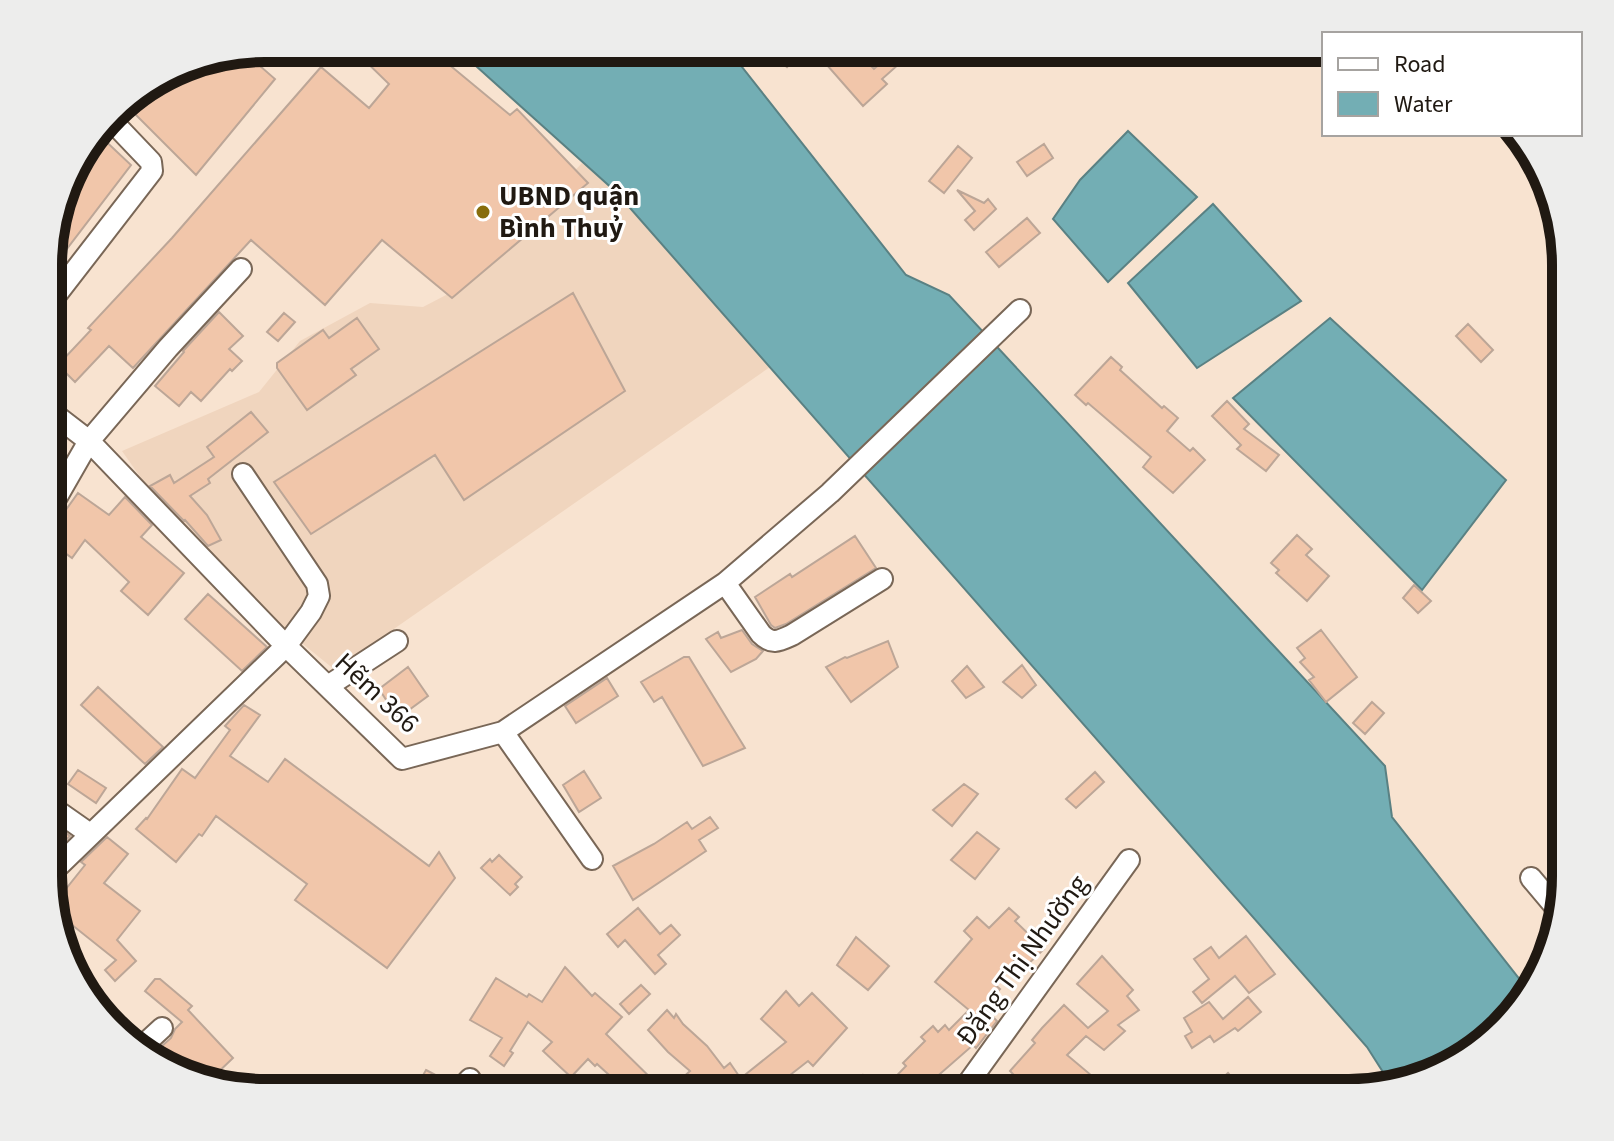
<svg xmlns="http://www.w3.org/2000/svg" width="1614" height="1141" font-family="'Source Sans 3',sans-serif">
<style>
.built{fill:#f0d5be}
.water{fill:#73aeb4;stroke:#5a8183;stroke-width:2}
.building{fill:#f1c6aa;stroke:#bca697;stroke-width:2}
.lines{fill:none;stroke-linecap:round;stroke-linejoin:round}
.minor-casing{stroke:#796757;stroke-width:24}
.minor{stroke:#fff;stroke-width:20}
.poi-dot{fill:#876d0c;stroke:#fff;stroke-width:3}
.labels{text-anchor:middle;dominant-baseline:central;stroke-width:6;stroke-linejoin:round;paint-order:stroke}
.poi-label{font-size:28px;font-weight:bold;fill:#201912;stroke:#fff;text-anchor:start}
.street-label{font-size:28px;fill:#201912;stroke:#fff}
.rim{fill:none;stroke:#201912;stroke-width:10}
</style>
<rect width="100%" height="100%" fill="#f8e3d0"/>
<path class="built" d="M582,163L616,192L770,367L335,670L197,558L122,451L259,392L300,341L370,303L423,307L471,282Z"/>
<path class="water" d="M456,48H727L906,275L949,295L1385,766L1392,817L1528,990L1521,1008L1445,1070L1390,1083L1367,1047L616,192Z
M1128,131L1197,197L1108,282L1053,219L1080,180Z
M1213,204L1301,301L1197,368L1128,283Z
M1330,318L1506,480L1422,590L1233,398Z"/>
<path class="building" d="M266,48L252,59L275,79L196,175L123,102L195,60Z
M352,48H429L510,115L517,109L588,183L452,298L382,240L325,305L251,240L133,368L109,346L75,382L58,365L91,330L88,328L172,238L321,67L369,108L389,84Z
M764,48H788L797,56L787,67Z
M812,48H840L856,65L863,58L874,69L891,54L899,64L882,79L887,84L863,106Z
M97,133L131,165L50,271V237L77,157Z
M1044,144L1053,158L1027,176L1017,162Z
M958,146L972,158L944,193L929,181Z
M957,190L984,203L988,199L996,209L974,230L965,220L975,211Z
M1027,218L1040,233L999,267L986,252Z
M573,293L625,391L464,500L435,455L311,534L274,482Z
M219,312L243,336L229,349L242,361L232,371L230,369L201,401L191,392L179,406L155,386L184,352L183,351Z
M284,313L295,322L278,341L267,332Z
M357,318L379,349L351,369L356,375L307,410L277,368V363L323,330L329,338Z
M1468,324L1493,350L1481,362L1456,336Z
M1111,357L1122,367L1120,370L1162,408L1164,406L1178,418L1167,431L1190,451L1193,448L1205,460L1173,493L1143,467L1151,457L1088,403L1086,405L1075,395Z
M1227,401L1249,424L1244,429L1279,455L1266,471L1237,449L1241,445L1212,416Z
M251,412L268,432L208,479L210,483L190,496L207,515L221,540L208,546L185,520L184,521L150,486L170,475L174,483L214,457L207,447Z
M78,493L109,515L125,497L152,525L141,537L184,573L148,615L121,591L129,582L85,540L72,558L50,542V532Z
M1297,535L1312,549L1306,555L1329,576L1307,601L1276,573L1279,570L1271,563Z
M855,536L876,568L786,624L775,628L771,625L755,597L790,574L792,577Z
M1414,585L1431,601L1418,613L1403,598Z
M208,594L267,647L242,671L185,619Z
M742,630L752,644L763,651L756,659L731,672L706,639L718,632L721,638Z
M1321,630L1357,677L1326,702L1309,680L1314,677L1300,662L1305,658L1297,648Z
M888,641L898,667L851,702L826,667L845,657L847,658Z
M684,657H689L745,748L703,766L662,697L654,702L641,682Z
M1022,665L1036,685L1022,698L1003,682Z
M967,666L984,687L966,698L952,681Z
M408,667L428,696L398,718L379,689Z
M607,678L618,696L576,723L565,706Z
M98,687L163,747L145,764L81,705Z
M1372,702L1384,713L1365,734L1353,723Z
M244,705L260,715L230,756L268,782L285,759L429,866L439,852L455,878L387,968L295,900L307,884L216,816L202,836L199,834L176,862L136,829L146,818L147,819L182,769L195,778L230,730L225,726Z
M78,770L106,788L96,803L68,784Z
M584,771L601,798L579,812L563,785Z
M1095,772L1104,782L1076,808L1066,799Z
M964,784L978,794L952,826L933,810Z
M710,817L718,828L699,840L706,851L633,900L613,866L654,844L687,822L692,829Z
M50,822L70,836L50,856Z
M977,832L999,849L975,879L951,860Z
M107,837L128,854L104,883L140,911L117,940L136,961L115,981L105,970L116,960L52,909L50,904V887L58,884L65,890L85,865L81,862Z
M499,855L522,877L515,884L518,887L510,895L481,868L490,859L492,862Z
M638,908L660,934L671,925L680,935L658,955L666,964L655,974L625,940L618,947L607,934Z
M1009,908L1019,917L1015,921L1044,949L1026,966L1018,957L993,983L1000,989L983,1007L997,1021L976,1048L973,1045L933,1080L948,1093H848L863,1075L882,1091L906,1066L903,1063L925,1041L921,1037L933,1026L938,1032L945,1025L949,1030L969,1010L935,982L972,939L964,931L977,917L989,928Z
M1246,936L1275,974L1249,993L1235,976L1202,1003L1193,992L1209,979L1194,959L1211,947L1219,958Z
M856,937L889,966L868,990L837,965Z
M1102,956L1133,990L1127,996L1139,1010L1118,1025L1125,1031L1104,1050L1086,1036L1067,1055L1104,1086L1098,1093H994L1013,1074L1010,1071L1035,1043L1032,1040L1042,1028L1064,1005L1088,1028L1108,1011L1077,984Z
M565,967L592,996L595,993L622,1017L606,1034L666,1093H611L619,1084L597,1064L595,1066L588,1059L571,1077L543,1051L552,1042L528,1022L510,1051L513,1053L504,1066L490,1056L502,1038L470,1020L496,978L527,997L529,994L542,1002Z
M155,979H160L192,1006L188,1010L233,1058L212,1078L152,1055L171,1038L175,1029L182,1022L145,991Z
M641,985L650,994L629,1014L620,1004Z
M786,991L799,1006L812,993L847,1028L813,1066L808,1061L767,1093H746L736,1082L786,1042L761,1019Z
M1248,997L1261,1012L1238,1031L1235,1028L1214,1042L1210,1036L1192,1048L1185,1036L1192,1032L1184,1018L1209,1002L1223,1019Z
M667,1010L674,1018L676,1014L683,1024L707,1046L724,1068L730,1063L739,1076L720,1093H666L690,1071L668,1052L648,1030Z
M426,1070L443,1079L435,1093H413Z
M1228,1073L1245,1093H1222L1215,1085Z"/>
<g class="lines">
<g class="minor-casing">
<path id="minor" d="M50,303L152,171L151,162L109,118
M50,411L89,441L168,348L241,269
M50,509L89,441L286,646L311,612L319,596L317,584L243,474
M725,583L761,634C772,645 779,641 792,635L882,579
M328,686L397,641
M503,732L592,859
M50,806L90,834
M50,874L286,646L402,759L503,732L725,583L830,493L1020,310
M1531,878L1558,910
M138,1050L162,1028
M457,1093L470,1079
M961,1093L1129,860"/>
</g>
<use href="#minor" class="minor"/>
</g>
<circle class="poi-dot" cx="483" cy="212" r="8"/>
<g class="labels">
<g class="poi-label">
<text x="499" y="196">UBND quận<tspan x="499" dy="32">Bình Thuỷ</tspan></text>
</g>
<g class="street-label">
<text transform="translate(377 693) rotate(43)">Hẽm 366</text>
<text transform="translate(1022 960) rotate(-54)">Đặng Thị Nhường</text>
</g>
</g>
<path d="M0 0H1614V1141H0ZM265 62H1349A203 203 0 0 1 1552 265V876A203 203 0 0 1 1349 1079H265A203 203 0 0 1 62 876V265A203 203 0 0 1 265 62Z" fill="#ededec" fill-rule="evenodd"/>
<path class="rim" d="M265 62H1349A203 203 0 0 1 1552 265V876A203 203 0 0 1 1349 1079H265A203 203 0 0 1 62 876V265A203 203 0 0 1 265 62Z"/>
<rect x="1322" y="32" width="260" height="104" fill="#ffffff" stroke="#a6a3a0" stroke-width="2"/>
<rect x="1338" y="58" width="40" height="12" fill="#ffffff" stroke="#a6a3a0" stroke-width="2"/>
<text x="1394" y="72" font-size="24" fill="#201912">Road</text>
<rect x="1338" y="92" width="40" height="24" fill="#73aeb4" stroke="#a6a3a0" stroke-width="2"/>
<text x="1394" y="112" font-size="24" fill="#201912">Water</text>
</svg>
